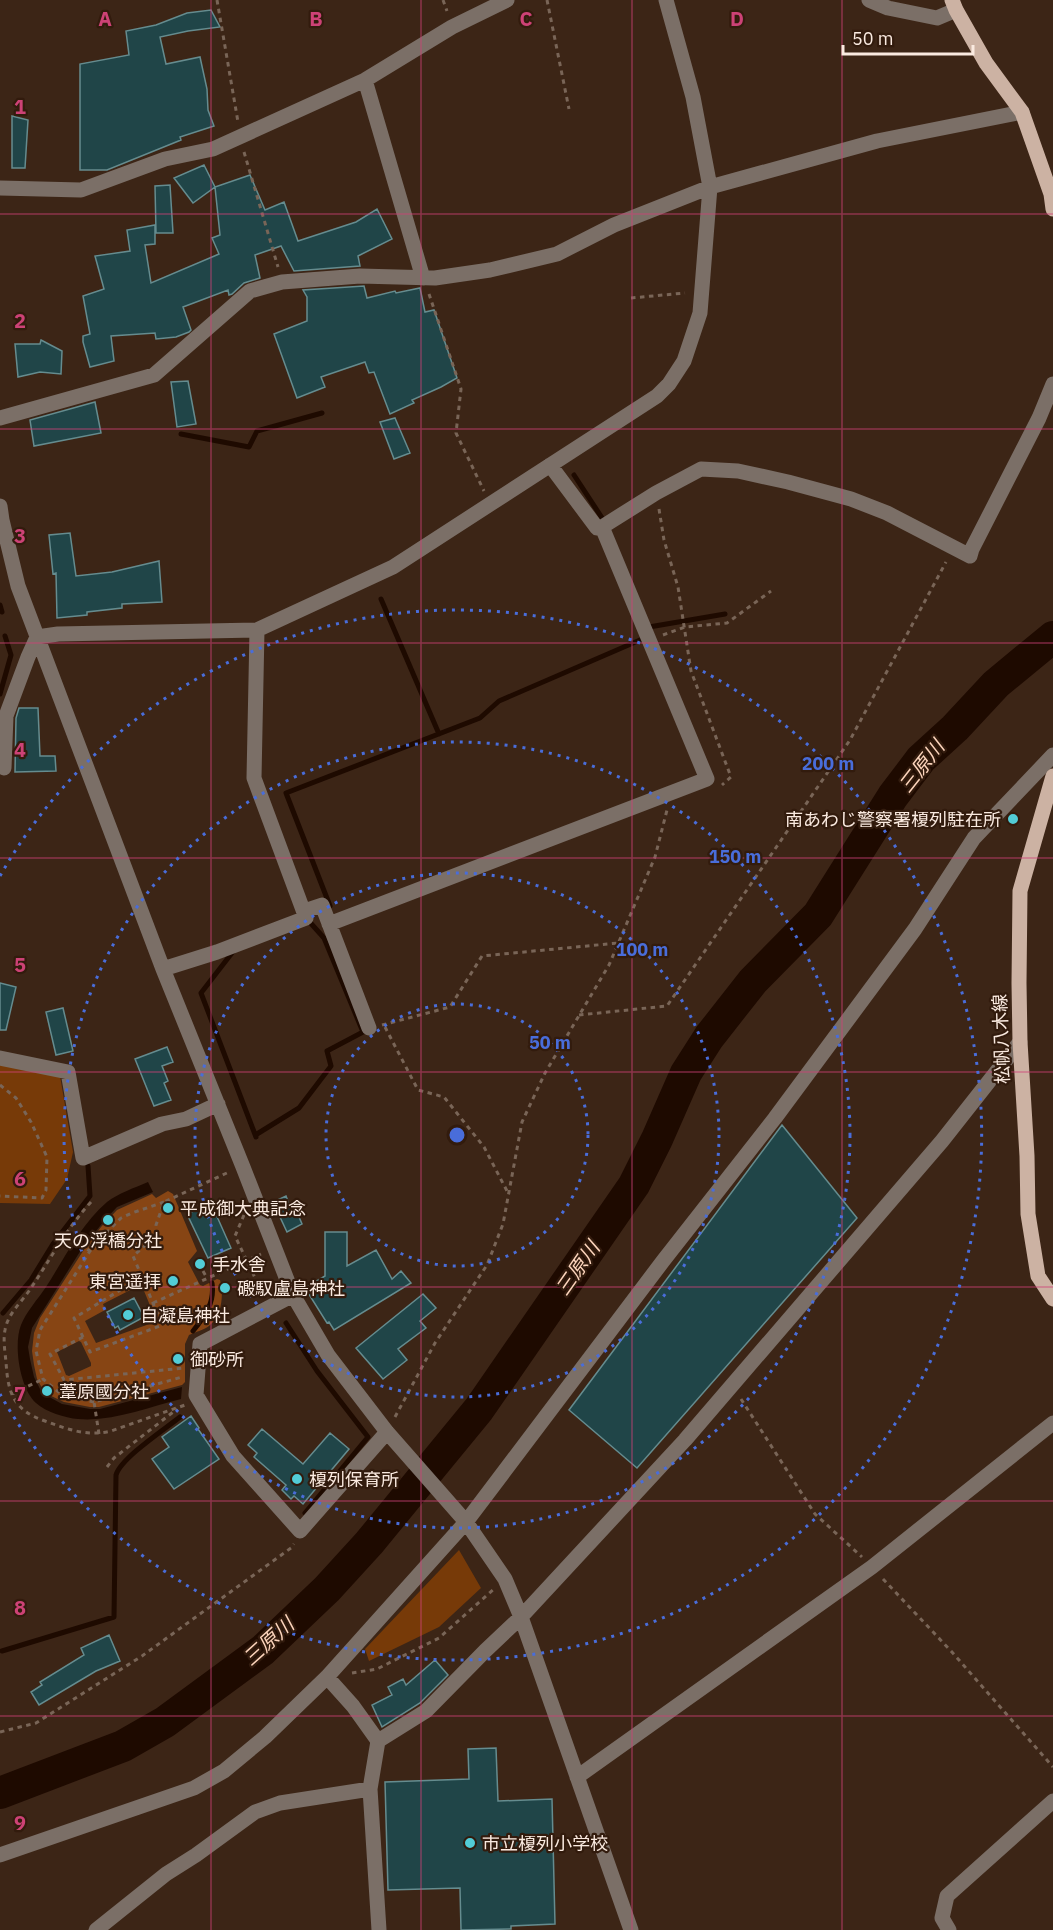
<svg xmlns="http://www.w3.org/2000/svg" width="1053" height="1930" font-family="'IBM Plex Sans','Noto Sans JP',sans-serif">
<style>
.green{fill:#773a08}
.forest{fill:#874514;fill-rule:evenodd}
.water{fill:#1e0a00}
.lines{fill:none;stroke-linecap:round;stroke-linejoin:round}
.stream{stroke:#1e0a00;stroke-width:5}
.river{stroke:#1e0a00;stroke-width:32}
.building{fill:#204548;stroke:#658c8f;stroke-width:1.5}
.path{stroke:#796557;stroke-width:3;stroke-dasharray:4.5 4.5;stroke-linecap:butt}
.minor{stroke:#7b6f67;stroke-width:15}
.major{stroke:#ccb2a3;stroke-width:15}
.grid{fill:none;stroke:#cd4276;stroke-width:1.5;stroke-opacity:0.55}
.ring{fill:none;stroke:#496dda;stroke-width:3;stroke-dasharray:3 6}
.poi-dot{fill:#52ccd6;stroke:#321b0d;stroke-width:2}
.labels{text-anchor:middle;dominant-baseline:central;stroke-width:4.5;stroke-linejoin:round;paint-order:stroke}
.poi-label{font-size:18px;fill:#faeae0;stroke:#321b0d;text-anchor:start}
.street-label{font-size:18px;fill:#faeae0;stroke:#321b0d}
.water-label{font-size:20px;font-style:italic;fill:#fcd4bc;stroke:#321b0d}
.grid-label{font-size:20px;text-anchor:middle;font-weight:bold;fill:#cd4276;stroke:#321b0d;stroke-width:4.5;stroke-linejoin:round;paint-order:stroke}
.centre{fill:#496dda;stroke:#321b0d;stroke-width:3}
.ring-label{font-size:18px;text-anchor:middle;font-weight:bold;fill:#496dda;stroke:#321b0d;stroke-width:4.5;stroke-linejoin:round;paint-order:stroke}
</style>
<rect width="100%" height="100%" fill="#3c2516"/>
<path class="green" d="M0,1065L60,1076L73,1152L67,1179L50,1204L0,1203Z
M459,1550L481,1588L439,1627L369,1661L365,1649Z"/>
<path class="forest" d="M168,1191L173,1194L197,1251L188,1262L200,1285L203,1286L217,1279L220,1280C224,1294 222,1315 210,1325C205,1330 195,1332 189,1335L185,1344V1382L182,1385L99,1407H90L64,1402L49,1395L42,1388L37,1379L34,1365L32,1351L34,1333L40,1318L85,1248L101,1227L117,1210L152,1194L156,1198ZM140,1285L142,1286L156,1320L155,1322L96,1343L85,1321L105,1310L103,1304ZM79,1341L81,1342L91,1363V1366L69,1376L66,1375L57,1352Z"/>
<path class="water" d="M148,1182L153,1192L117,1207L104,1221L81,1250L32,1328L28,1347L30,1359L34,1377L42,1393L62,1404L90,1409H100L182,1387L181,1399C148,1407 113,1422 78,1419C65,1418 46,1412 36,1403C20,1389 13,1345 21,1325C26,1312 38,1299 46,1287C64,1259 81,1224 107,1202C119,1193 134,1188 148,1182Z"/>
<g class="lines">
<path class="stream" d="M181,434L249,447L257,431L322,413
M574,475L606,524
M381,599L439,734
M0,605L2,612
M649,627L725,614
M0,694L11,655L5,636
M330,906L286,793L480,718L499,701L647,637
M235,949L201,993L256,1137
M257,1134L299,1108L331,1066L327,1051L363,1032L324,938L307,919
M3,1313L31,1280L53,1244L90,1196L88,1166
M286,1323L317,1371L368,1437L305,1513
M193,1331C205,1316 215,1303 212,1283
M2,1651L114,1617L116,1475C121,1458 165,1429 180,1417"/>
<path class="river" d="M0,1793L123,1746L165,1722L263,1650L327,1589L369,1543L479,1409L634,1185L657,1139L686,1073L709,1037L753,981L818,915L893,796L921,759L955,728L996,684L1053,637"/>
</g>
<path class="building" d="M211,10L220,27L188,31L160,37L166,64L200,57L207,89L208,110L214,126L180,137L181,140L107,170H80V64L129,55L126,31L156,25L187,13Z
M12,116L28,120L25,168H12Z
M204,165L215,187L193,203L174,178Z
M250,175L265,210L284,202L298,241L356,222L377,209L392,239L358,256L360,266L294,271L281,246L255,255L260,278L244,283L232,294L229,295L228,290L183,307L191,330L189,332L176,337L156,339L155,333L111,336L114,361L90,367L83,342V336L90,334L83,296L104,289L95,256L130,251L127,230L155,225V244L145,245L151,283L219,254L212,238L220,235L215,187Z
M170,185L173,233H156L155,186Z
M364,286L367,298L395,291L396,293L420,288L425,312L434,310L457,378L441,387L412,400L414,403L390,414L374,372L369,373L365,362L321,377L325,387L297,398L274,334L307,321V297L303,290Z
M41,340L62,351L61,374L40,372L18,377L15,344H40Z
M188,381L196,424L177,427L171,382Z
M95,402L101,433L34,446L30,420Z
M395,418L410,453L394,459L380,422Z
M70,533L76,576L112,572L159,561L162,602L122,604V608L87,612V615L57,618L56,573L53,574L49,535Z
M19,708H38L40,756H55L56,771L15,772L16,718Z
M0,983L16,987L6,1030H0Z
M63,1008L73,1051L56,1055L46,1012Z
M167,1047L173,1062L162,1066L168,1081L164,1083L171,1100L154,1106L135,1059Z
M782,1125L857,1218L637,1468L569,1410Z
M286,1196L289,1204L293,1203L302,1224L287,1232L273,1202Z
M211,1203L231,1248L208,1258L187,1214Z
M325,1232H347V1266L376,1250L392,1279L401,1271L411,1283L334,1330L329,1322L327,1323L305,1288L325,1276Z
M423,1294L436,1308L420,1321L426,1328L398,1349L407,1360L383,1379L356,1348Z
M134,1298L144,1317L120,1330L118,1326L115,1328L107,1312Z
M191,1416L199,1428L198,1429L219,1459L174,1489L152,1459L169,1447L162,1437Z
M262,1429L303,1464L330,1433L349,1449L303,1504L294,1496L291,1499L282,1490L286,1485L254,1457L257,1453L248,1445Z
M109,1635L120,1661L96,1671L39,1705L31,1692L42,1685L40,1682L84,1655L81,1648Z
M435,1660L448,1675L420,1703L382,1727L372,1705L392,1695L388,1687L403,1679L406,1685Z
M496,1748L498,1801L552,1799L555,1924L511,1926V1929L461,1930L460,1888L388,1890L385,1782L469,1779L468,1749Z"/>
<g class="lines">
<path class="path" d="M217,0L238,122
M443,0L447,11
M547,0L569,109
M244,152L278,267
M429,294L461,389L456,433L484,491
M631,298L685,293
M659,509L664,540L678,587L691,671L731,777L722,785
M663,635L685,627L727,623L771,591
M579,1015L667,1006L850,740L946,562
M382,1025L450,1007L482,956L618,943
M385,1027L418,1090L444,1097L484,1147L507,1191
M0,1085L16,1098L31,1122L47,1157L46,1190L42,1198L0,1196
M91,1202C67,1228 51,1258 31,1288C22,1302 8,1313 5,1330C3,1340 5,1352 6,1362C8,1393 13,1410 45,1421C67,1429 87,1437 111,1431L185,1405
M244,1215L235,1236L258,1284L271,1288
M65,1234L90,1251
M203,1271L207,1278
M142,1277L161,1322L160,1326L90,1352L74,1318Z
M142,1277L133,1256L155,1237L156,1225L164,1202L229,1172
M153,1303L261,1254
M83,1337L50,1354L64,1380L184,1368
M12,1394L43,1379
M741,1399L815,1514L862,1557
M94,1402L61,1394L43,1379L36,1351L40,1330L90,1251L111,1228L121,1218L132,1213L164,1202
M395,1417L435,1343L487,1265L503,1224L522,1122L545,1073L609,965L655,857L667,810
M99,1434L94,1402L182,1377
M107,1467L114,1458L177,1409
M883,1579L951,1651L1053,1767
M352,1673L377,1669L439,1638L494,1589
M0,1732L36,1723L142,1656L291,1548L294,1544"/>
<path class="minor" d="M869,0L888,8L937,18L956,10
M365,80L423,278
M0,188L81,190L165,159L213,149L365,80L452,27L507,0
M0,418L154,375L250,291L282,282L360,276L435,278L490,270L557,254L614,225L710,187L877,141L1022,112
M550,465L597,528L602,527L656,493L701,469L738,471L788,482L851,499L887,513L970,556L972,549L1039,418L1053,384
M0,506L2,520L18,586L163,969L243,1167L293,1295L328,1355L387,1432L466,1522L505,1579L521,1617L631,1930
M4,768L6,716L28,657L37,637L58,634L257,630L393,567L657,396L669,384L684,361L700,313L710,187L693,97L666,0
M304,911L322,905L369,1028
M329,924L707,779L602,527
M163,969L217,952L306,918L254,778L257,630
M0,1058L68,1072L83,1158L162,1124L186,1119L218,1104
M293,1295L200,1344L196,1395L233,1456L300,1531L387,1432
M327,1677L353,1706L378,1741L370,1789L379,1930
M378,1741L426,1711L485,1651L521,1617L685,1440L942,1141L1020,1042
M577,1777L872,1567L1053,1423
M0,1855L194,1788L224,1771L265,1737L327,1677L466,1522L663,1261L775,1118L915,929L974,838L1053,755
M96,1930L166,1874L196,1855L255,1812L280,1803L370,1789
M949,1930L942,1918L947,1896L1053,1801"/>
<path class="major" d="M952,0L956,10L986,63L1022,112L1051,194L1053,209
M1053,776L1020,891L1019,983L1020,1042L1027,1156L1028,1214L1038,1276L1053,1299"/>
</g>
<path class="grid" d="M211,0V1930M421,0V1930M632,0V1930M842,0V1930M0,214H1053M0,429H1053M0,643H1053M0,858H1053M0,1072H1053M0,1287H1053M0,1501H1053M0,1716H1053"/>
<g class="ring">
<circle cx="457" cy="1135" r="131"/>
<circle cx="457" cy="1135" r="262"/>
<circle cx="457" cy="1135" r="393"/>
<path d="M0 876A525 525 0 1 1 0 1394"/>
</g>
<g class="poi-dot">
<circle cx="1013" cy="819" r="6"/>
<circle cx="168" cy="1208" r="6"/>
<circle cx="108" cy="1220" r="6"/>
<circle cx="200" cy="1264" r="6"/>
<circle cx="173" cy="1281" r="6"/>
<circle cx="225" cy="1288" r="6"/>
<circle cx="128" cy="1315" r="6"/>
<circle cx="178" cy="1359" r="6"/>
<circle cx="47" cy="1391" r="6"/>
<circle cx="297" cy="1479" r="6"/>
<circle cx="470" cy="1843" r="6"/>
</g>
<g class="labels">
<g class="poi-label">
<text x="1001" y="819" text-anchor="end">南あわじ警察署榎列駐在所</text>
<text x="180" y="1208">平成御大典記念</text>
<text x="108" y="1240" text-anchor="middle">天の浮橋分社</text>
<text x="212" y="1264">手水舎</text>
<text x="161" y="1281" text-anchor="end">東宮遥拝</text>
<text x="237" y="1288">磤馭盧島神社</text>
<text x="140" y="1315">自凝島神社</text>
<text x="190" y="1359">御砂所</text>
<text x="59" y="1391">葦原國分社</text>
<text x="309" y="1479">榎列保育所</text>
<text x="482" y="1843">市立榎列小学校</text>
</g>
<g class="street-label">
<text transform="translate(1001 1039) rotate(-92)">松帆八木線</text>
</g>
<g class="water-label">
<text transform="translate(921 766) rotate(-52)">三原川</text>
<text transform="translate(577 1268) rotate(-55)">三原川</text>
<text transform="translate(268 1641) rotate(-42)">三原川</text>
</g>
</g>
<g class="grid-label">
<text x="105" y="26">A</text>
<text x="316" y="26">B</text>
<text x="526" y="26">C</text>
<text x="737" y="26">D</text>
<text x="20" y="114">1</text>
<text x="20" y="328">2</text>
<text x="20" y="543">3</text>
<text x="20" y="757">4</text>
<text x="20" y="972">5</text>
<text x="20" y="1186">6</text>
<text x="20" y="1401">7</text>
<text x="20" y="1615">8</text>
<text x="20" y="1830">9</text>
</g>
<circle cx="457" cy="1135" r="9" class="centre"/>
<g class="ring-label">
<text x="828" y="770">200 m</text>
<text x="735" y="863">150 m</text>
<text x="642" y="956">100 m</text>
<text x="550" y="1049">50 m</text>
</g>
<path d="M843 45v9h130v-9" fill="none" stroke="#faeae0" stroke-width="3"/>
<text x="852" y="45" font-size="18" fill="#faeae0" stroke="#321b0d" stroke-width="4.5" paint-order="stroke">50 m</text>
</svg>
